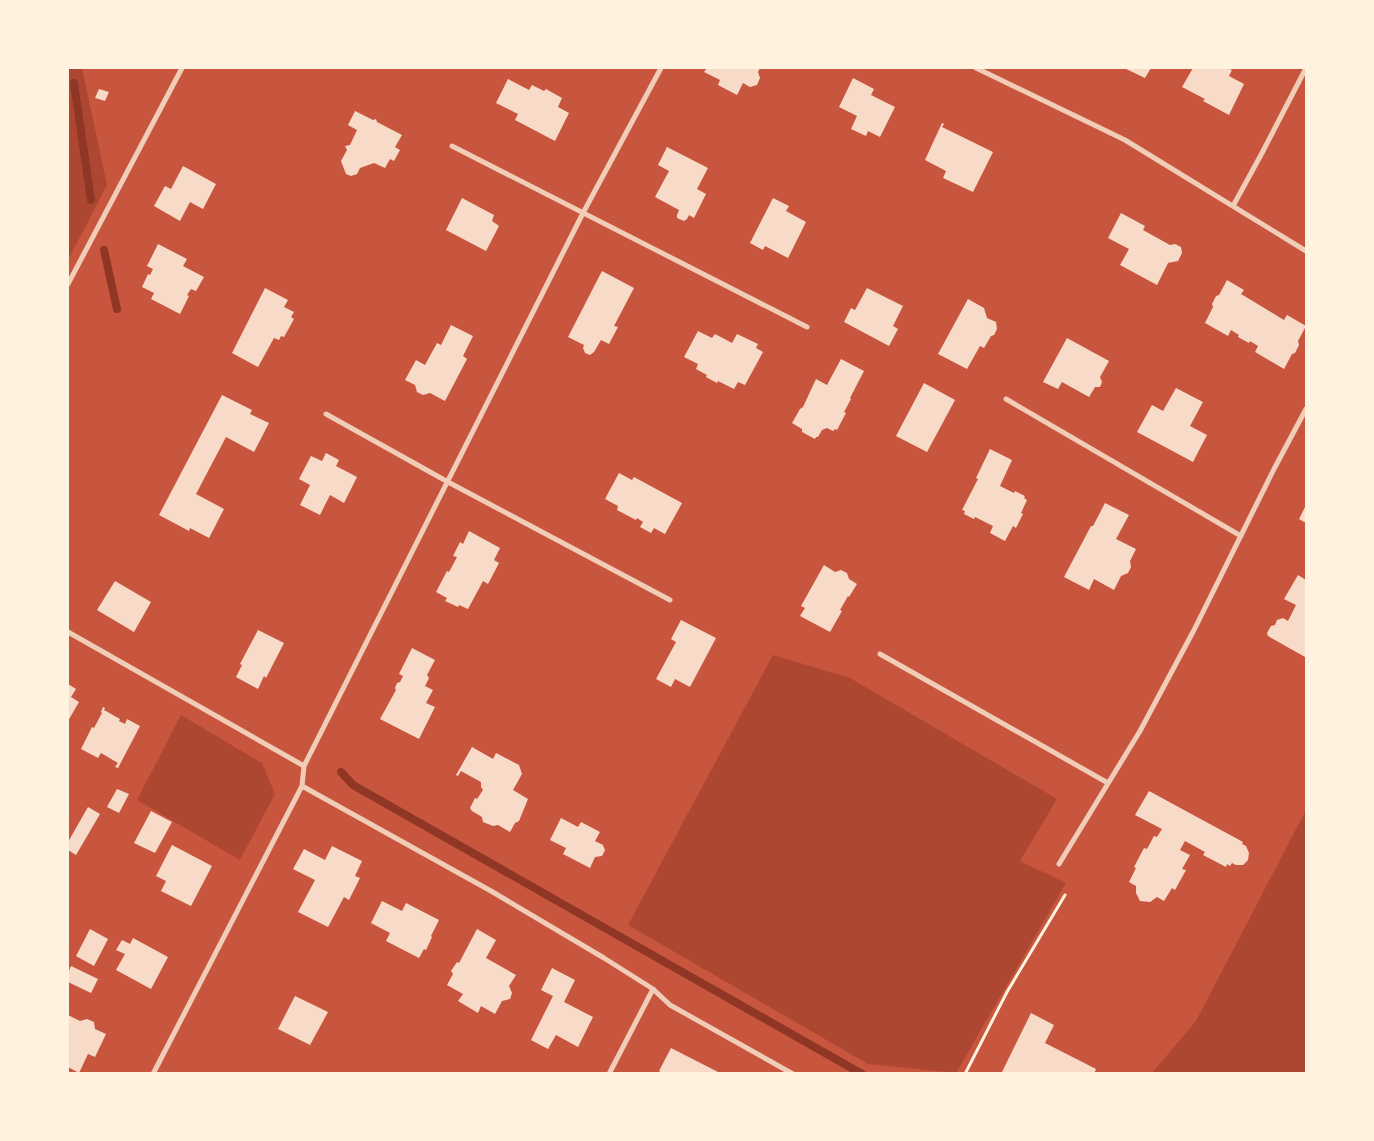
<svg xmlns="http://www.w3.org/2000/svg" width="1374" height="1141" font-family="Inter,sans-serif">
<style>
.green{fill:#ae4732}
.lines{fill:none;stroke-linecap:round;stroke-linejoin:round}
.stream{stroke:#8f3625;stroke-width:8}
.building{fill:#f7dbc8}
.path{stroke:#fff3e0;stroke-width:3}
.minor{stroke:#f1ccb7;stroke-width:5}
</style>
<rect width="100%" height="100%" fill="#c8553d"/>
<path class="green" d="M68,68H82L107,185L68,260Z
M773,655L850,678L1057,799L1020,861L1066,883L956,1073L868,1064L628,925Z
M181,715L262,763L275,794L240,860L137,800Z
M1306,810V1073H1152L1196,1021Z"/>
<g class="lines">
<path class="stream" d="M74,83L91,200
M104,250L117,309
M341,772L353,785L862,1074"/>
</g>
<path class="building" d="M707,68H760L758,72L760,78L757,85L750,87L743,83L737,95L718,85L720,80L704,72Z
M1124,68H1151L1145,78Z
M1193,68H1227L1232,70L1229,76L1244,84L1229,115L1203,101L1205,99L1182,87Z
M853,78L874,89L871,95L895,107L880,137L868,131L866,136L851,129L857,116L839,107Z
M508,79L529,90L532,85L544,91L546,89L562,98L558,107L569,113L555,141L515,120L518,114L496,103Z
M99,89L109,92L105,101L95,98Z
M355,111L373,120L376,119L377,122L402,135L395,147L400,150L394,161L390,159L385,168L374,163L360,168L357,174L351,176L346,174L341,161L347,150L345,146L350,145L357,130L348,125Z
M942,123L944,124L942,127L993,152L973,192L943,178L946,171L925,160Z
M667,147L708,168L697,189L706,194L694,218L689,215L687,219L684,221L677,218V215L679,210L655,197L669,171L658,165Z
M183,166L216,184L203,209L190,202L180,221L154,206L165,186L171,189Z
M462,198L494,215L492,221L499,226L486,251L446,230Z
M773,198L789,206L786,211L806,222L788,258L765,246L763,250L750,243Z
M1121,213L1145,226L1143,230L1170,245L1175,244L1181,247L1182,253L1178,261L1168,263L1157,285L1120,265L1129,249L1108,238Z
M158,244L187,259L183,266L204,277L196,291L191,289L187,295L189,296L180,314L151,299L154,293L142,287L148,274L150,275L153,269L147,266Z
M602,271L634,288L614,326L618,327L609,344L601,340L594,352L590,355L585,353L583,348L584,345L568,337Z
M1227,280L1244,290L1241,294L1284,320L1287,315L1306,326L1298,341L1299,345L1295,353L1292,354L1284,369L1255,352L1258,346L1250,341L1249,343L1238,337L1239,335L1231,330L1228,336L1205,323L1213,307L1212,304L1216,296L1219,295Z
M265,288L288,300L284,307L294,312L291,317L294,319L284,337L281,336L279,340L274,338L258,367L232,353Z
M867,288L903,306L893,326L898,329L889,346L844,322L851,308L855,310Z
M968,299L984,308L987,318L996,322L997,329L994,335L991,336L984,348L980,346L967,369L938,354Z
M451,325L473,336L463,356L467,359L445,401L430,393L423,395L417,392L415,385L405,380L416,360L425,365L437,343L441,345Z
M698,331L712,338L715,334L732,343L737,334L758,344L756,348L763,352L745,385L738,382L734,389L718,381L717,383L706,377L707,375L696,369L698,364L684,357Z
M1067,338L1109,361L1100,377L1102,382L1100,387H1095L1089,397L1062,382L1058,389L1043,382Z
M841,359L864,371L850,398L851,399L844,412L846,413L837,430L835,429L833,431L827,428L822,430L818,437H816L815,439L802,432V429L792,423L800,409L803,407L816,379L827,385Z
M924,383L955,400L927,452L896,436Z
M1176,388L1203,402L1190,426L1207,435L1193,462L1137,432L1152,405L1163,411Z
M222,395L252,410L250,414L269,423L254,452L226,437L196,494L224,509L209,538L190,528L189,531L159,515Z
M990,449L1012,460L1000,486L1014,493L1015,491L1025,496L1024,498L1027,500L1021,513L1023,514L1016,528L1013,526L1005,541L990,533L993,526L975,517L974,519L964,514L965,511L962,510L978,479L976,478Z
M326,453L339,460L336,466L357,477L344,503L330,495L320,515L300,505L310,485L299,479L311,456L322,461Z
M619,473L632,480L634,477L682,503L665,534L654,528L651,533L640,527L643,522L637,518L636,520L617,510L618,506L605,499Z
M1105,503L1129,515L1116,539L1136,549L1130,561L1131,567L1128,573L1121,576L1114,590L1094,579L1089,590L1064,577L1091,526H1093Z
M1306,505V523L1299,519Z
M469,531L500,548L494,560L499,563L488,584L483,581L468,609L459,605L458,607L445,601L447,598L436,592L447,571L449,572L457,557L453,556L460,542L463,544Z
M824,565L835,572L841,570L847,573L849,579L857,584L849,597L848,596L840,610L842,611L830,632L800,616L805,608L801,606Z
M1298,575L1306,580V655L1305,657L1268,636L1267,633L1271,626L1275,625L1277,620L1283,618L1288,621L1296,605L1284,599Z
M115,581L151,602L134,632L97,610Z
M681,620L716,638L690,687L675,679L671,687L656,679L676,642L671,639Z
M258,630L284,643L266,678L264,676L258,689L236,677L242,665L240,664Z
M412,648L435,660L427,675L429,678L425,686L433,690L426,703L435,707L419,739L380,719L396,690L395,688L397,683L400,682L403,676L399,674Z
M68,684L76,689L71,697L79,702L68,721Z
M103,707L105,708L104,710L120,719L119,721L125,724L127,719L140,726L118,768L115,767L118,763L101,753L98,758L81,749L92,727L94,728L102,713L101,712Z
M472,747L493,759L496,753L519,765L522,774L513,790L528,799L519,821L515,823L510,832L498,825L493,826L483,822L482,817L472,811L470,808L475,798L477,799L483,790L481,787V782L461,771L458,776L456,775Z
M117,789L129,794L119,813L107,807Z
M1149,791L1243,842L1242,844L1246,846L1249,853L1248,860L1243,865H1236L1232,863L1230,866L1227,864L1226,867L1203,855L1205,852L1185,841L1180,850L1190,855L1182,869L1186,870L1175,890L1172,888L1164,901L1157,897L1150,902L1140,901L1136,893V886L1129,882L1136,868L1134,867L1144,848L1147,849L1154,836L1157,837L1162,829L1135,815Z
M88,807L100,814L76,855L68,850V842Z
M151,811L172,822L155,853L134,843Z
M561,818L578,827L581,822L600,832L595,841L603,845L605,850L602,856L595,857L590,868L563,854L566,848L550,840Z
M172,845L212,866L191,906L161,891L166,881L156,876Z
M332,846L362,861L355,876L360,878L349,900L344,897L328,927L298,912L315,880L293,869L304,849L325,860Z
M382,901L402,911L406,903L439,920L431,936L432,937L426,950L424,949L419,958L386,941L390,933L371,923Z
M90,929L108,939L94,966L76,956Z
M477,929L496,940L486,958L516,975L509,986L512,993L510,999L502,1001L495,1014L481,1006L478,1013L458,1001L463,994L447,985L453,974L451,971L457,962L459,963Z
M133,938L168,957L151,989L116,970L125,954L116,950L122,940L130,944Z
M71,966L98,979L91,993L68,982V973Z
M552,968L575,980L564,1002L593,1017L578,1047L556,1035L548,1049L531,1040L553,996L541,990Z
M295,996L328,1012L310,1045L278,1029Z
M1031,1013L1054,1025L1045,1043L1096,1069L1094,1074H1001Z
M68,1015L80,1021L87,1019L94,1022L95,1029L106,1034L95,1057L88,1054L79,1073L68,1067Z
M671,1048L722,1074H664L659,1071Z"/>
<g class="lines">
<path class="path" d="M965,1074L1007,992L1065,895"/>
<path class="minor" d="M976,68L1125,140L1306,251
M452,146L807,327
M1233,206L1262,153L1306,68
M68,284L182,68
M1006,399L1241,536
M326,414L448,482L670,600
M68,632L304,766
M880,654L1108,783
M302,786L491,891L604,958L653,989L670,1005L793,1074
M1059,864L1140,731L1194,630L1274,469L1306,409
M153,1074L302,786L304,766L583,213L661,68
M609,1074L653,989"/>
</g>
<rect width="1374" height="1141" fill="none" stroke="#fff3e0" stroke-width="138"/>
</svg>
